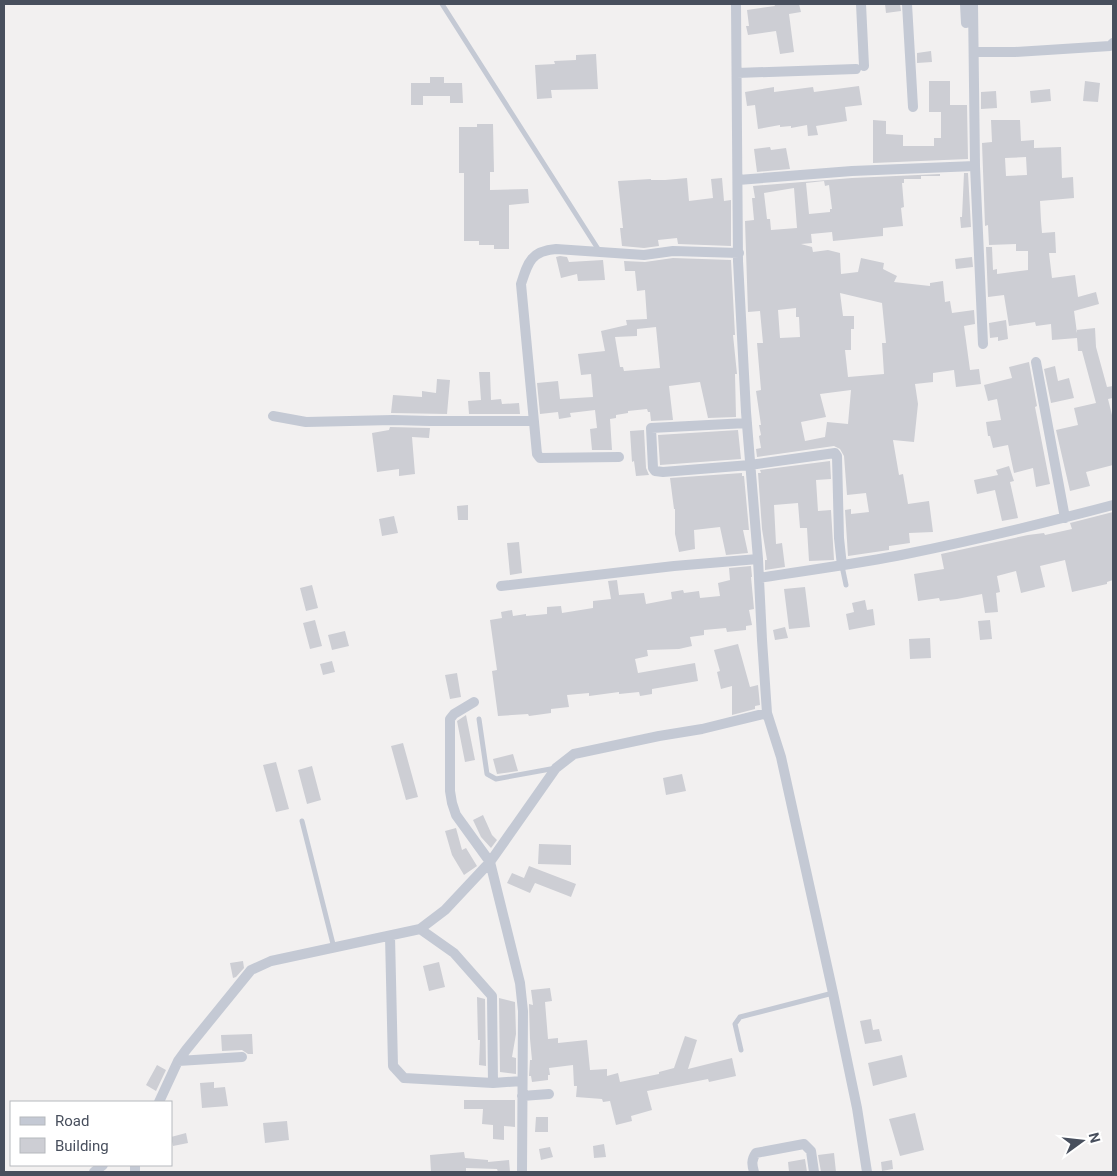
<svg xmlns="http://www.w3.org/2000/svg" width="1117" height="1176" font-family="Roboto,sans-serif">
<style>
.building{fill:#cdced4;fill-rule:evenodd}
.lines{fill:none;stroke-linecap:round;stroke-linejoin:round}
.service{stroke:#c4c9d4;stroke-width:5}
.minor{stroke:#c4c9d4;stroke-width:10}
</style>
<rect width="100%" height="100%" fill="#f2f0f0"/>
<path class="building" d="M774,4H799L801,12L789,14L794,52L780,54L776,31L748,35L746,26H749L747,10L775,6Z
M885,4H900L901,11L886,13Z
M931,51L932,62L917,63V53Z
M596,54L598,89L551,90L552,98L537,99L535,65L555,64L554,61L576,60V55Z
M430,77H444V83H462L463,103H450V96H423V105H411V83H430Z
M929,81H950V105H967L968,159L873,163V120L886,121V134L903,135V146H934V138H941V112H929Z
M1085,81L1100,83L1098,102L1083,101Z
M859,86L862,105L845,107L847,121L816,126L818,135L808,136L807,125L791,128V126L780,127V125L758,129L755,105L747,106L745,92L774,87V92L813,87L814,92Z
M1050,89L1051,101L1031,103L1030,91Z
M996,91L997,108L981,109V92Z
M991,120H1020L1021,141L1034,140V148L1061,147L1062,178L1073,177L1074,198L1040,201L1041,221L1042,233L1055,232L1056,253H1049L1052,278L1075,275L1078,297L1096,292L1099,304L1074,311L1077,333L1076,330L1095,328L1096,347L1107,387L1113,386V398L1108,399L1113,419V465L1086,472L1090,486L1070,491L1056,430L1078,425L1074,408L1096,403L1082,351H1078L1077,338L1052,340L1051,324L1036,326L1035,322L1009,326L1004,295L988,297L986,247H992L993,270L997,269V274L1028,270V251H1016V244L989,245L988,225L985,226L982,143L992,142ZM1026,157L1027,175L1006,176L1005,158Z
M477,124H493L494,172H490V190L528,189L529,203L509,205V249H494V245H479V241H464V173H459V127H477Z
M770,147L771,150L786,148L790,169L757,172L754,149Z
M964,173H968L971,227L961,228L960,217H962Z
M940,174V176H921V179H904V183H902L904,207L901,208L903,226L883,228V236L833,241L832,232L811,234L812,243L801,244L812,247L813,252L828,250L840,253L841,274L858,272L861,258L884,263L883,269L897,276L894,282L930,286V283L943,281L945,302L950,301L952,313L974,310L975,324L964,326L970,370L979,369L981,384L956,387L954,370L933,373V382L915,384L918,404L914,442L893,440L899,475L903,474L908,504L929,501L933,532L909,533L910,543L889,546V550L848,556L845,510L851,509V514L869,512L866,493L847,495L844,456L840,449L834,446L757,457L756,449L761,448L759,436L761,435L759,425H761L756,391L761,390L757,343H763L760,311L748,312L745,221L754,220L752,198H755L753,186L852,178ZM824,181L825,186L829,185L832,209H830V212L809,214L806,183ZM794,188L797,228L771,230L770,219H767L764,193ZM840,293L882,303L886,343H882L884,374L848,377L845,350H851V329H854V316H843ZM796,308V317H799L800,337L780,338L778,310ZM851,390L848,424L827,422L825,437L805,441L801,422L826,417L820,394Z
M687,178L689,201L713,198L711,179L722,178L724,201L731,200V246L678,244L677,238L658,240L659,246L644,248L622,246L620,228H623L618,181L651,179V180H665Z
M560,256L567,257L569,262L603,260L605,280L578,281L577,274L561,278L556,257Z
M972,257L973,267L956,269L955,259Z
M673,258L731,260L735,335H733L737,374H735L736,417L708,418L700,382L669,386L673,420L651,421L650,412H648L647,409L628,411V413L616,415V418L610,419L612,450H592L590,429L597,428L595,410L570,413L571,417L559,419L558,412L540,414L537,383L558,381L560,399L593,397L591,374L581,375L578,354L605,351L601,331L627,325L626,320L647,319L645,290L637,291L635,271H625L624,261L645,262ZM656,327L660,368L624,371L623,367H620L615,337L637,336V329Z
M1006,320L1008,339L998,341V337L990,338L989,323Z
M1029,362L1037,406L1035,407L1050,484L1036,487L1033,468L1014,473L1008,445L993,448L990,436H988L986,422L1001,420L997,399L988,401L984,385L1012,378L1009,367Z
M1055,366L1058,381L1069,378L1074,398L1051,403L1044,369Z
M479,372H490L491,400L501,399L502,404L519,403L520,414H469L468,401L481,400Z
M437,379L450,380L447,414L391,413L393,395L422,397V391L436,393Z
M390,427L430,428L429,438L412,437L415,474L399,476V469L377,472L372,433L389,430Z
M644,430L646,468L649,475L636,476L634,461L632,462L630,431Z
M738,430L741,459L660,465L658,435Z
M830,461L831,479L816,480L818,511L831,510L834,560L809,561L807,528H800L798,503L774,505L776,544L782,543L785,567L765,570V560H767L762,529L758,473H761L760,470Z
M1009,466L1014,481L1010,482L1018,518L1002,521L995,490L977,494L974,480L998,475L996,470Z
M742,473V476H744L749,530H743L748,553L726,555L720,527L694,530L695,549L679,552L675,534V509H674L670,478Z
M468,505V520H458L457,506Z
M1113,512V580L1107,582V584L1072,592L1065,560L1040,566L1045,587L1021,593L1016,571L997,576L1000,592L996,593L998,612L985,613L982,594L957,599L940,601L939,598L918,601L914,574L944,569L941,554L1028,535L1044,533L1045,535L1072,529L1070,523Z
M394,516L398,533L382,536L379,519Z
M519,542L522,573L510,575L507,543Z
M751,566L752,577H751L754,609L749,610L752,625L746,626V630L727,632L726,628L704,630V635L690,637L692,646L679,649L647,650L648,656L635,659L638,673L695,663L698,681L652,689V694L640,696L639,692L619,694V692L589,696V693L567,695L569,707L551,709V713L529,716L528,714L498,716L492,671L497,670L490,620L502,618L501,612L512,610L513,616L526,614V616L547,614V607L561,606L562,613L593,608V601L611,599L608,581L617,580L619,595L644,593L646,604L672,599L671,592L683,590L684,593L699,591L700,598L720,596L718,583L730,580L729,568Z
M312,585L318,608L306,611L300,588Z
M805,587L810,627L789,629L784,589Z
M865,600L867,610L873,609L875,625L849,630L846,614L854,612L852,603Z
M315,620L322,646L310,649L303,623Z
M990,620L992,639L980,640L978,621Z
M785,627L788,638L775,640L773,630Z
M345,631L349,646L332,650L328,635Z
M930,638L931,658L910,659L909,639Z
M738,644L750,687L758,685L760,705L755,706V709L732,715V686L721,689L717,672L720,671L714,650Z
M332,661L335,672L323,675L320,664Z
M457,673L461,697L450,699L445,675Z
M466,715L475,760L465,762L457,721Z
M403,743L418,797L406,800L391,746Z
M513,754L518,771L497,774L493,759Z
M276,762L289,809L276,812L263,765Z
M312,766L321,800L307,804L298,770Z
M682,774L686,791L666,795L663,778Z
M483,815L492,835L497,840L491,848L481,837L473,820Z
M456,828L462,850L466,848L477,866L464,875L452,855L445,831Z
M539,844L571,845V865L538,864Z
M529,866L576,884L571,897L535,883L530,893L507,883L512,873L524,878Z
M243,961L244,968L236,977L233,978L230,963Z
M439,962L445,987L429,991L423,966Z
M550,988L552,1001L545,1002L548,1039L558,1038V1043L587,1040L590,1070L607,1069V1076L618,1073L620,1082L659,1074V1072L674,1068L685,1036L697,1040L688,1069L732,1058L736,1076L709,1082L708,1079L647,1091L652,1110L631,1116L632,1121L616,1125L610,1101L603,1102L602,1099L576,1097L577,1086H574L573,1065L549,1068L550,1075H548V1080L532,1082L531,1076H529L530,1060H532L530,1039L529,1004L533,1005L531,990Z
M477,997L485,999L486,1066L479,1065L480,1040H478Z
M499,998L515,1002L516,1034L512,1057L516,1058V1074L500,1072Z
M871,1019L873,1030L879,1029L882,1041L865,1044L860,1021Z
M252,1034L253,1054H248L242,1050L222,1051L221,1035Z
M902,1055L907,1077L873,1086L868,1063Z
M157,1065L166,1070L156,1091L146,1085Z
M214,1082V1088L225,1087L228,1106L202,1108L200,1083Z
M464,1100H515V1127L504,1126V1140L493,1139V1125L482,1124L483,1109H464Z
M915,1113L924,1150L900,1156L889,1119Z
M536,1117H548V1132H535Z
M287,1121L289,1140L265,1143L263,1123Z
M186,1133L188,1143L173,1146L171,1137Z
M604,1144L606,1157L594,1158L593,1146Z
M550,1147L553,1157L541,1160L539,1149Z
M464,1152L465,1158L488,1160V1162L509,1160L510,1172H498L497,1169L466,1168V1172H431L430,1155Z
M834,1153L836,1172H821L818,1155Z
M805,1159L807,1172H789L788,1162Z
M892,1160L893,1169L882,1171L881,1162Z"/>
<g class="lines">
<path class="service" d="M442,4L600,252
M842,566L846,585
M479,719L487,774L496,779L556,768
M302,821L334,948
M741,1050L735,1024L740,1017L833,993"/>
<path class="minor" d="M736,4L738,261L746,412L758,559L762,640L767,713L781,757L833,993L857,1108L867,1172
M861,4L864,66
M907,4L913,107
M965,4L966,23
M973,4L975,166L983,344
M974,52H1015L1110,46L1113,43
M737,73L856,69
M738,180L852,171L975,166
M1036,362L1065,518
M273,416L306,422L393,420L430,421H534
M747,423L651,428L653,468L655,471L663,472L750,465L835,453L837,456L839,538L842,566
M619,457L540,458L537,454L521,284C528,262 531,251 556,249L644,255L673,251L739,253
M759,578C808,570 857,564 906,554C975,540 1045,523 1113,505
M501,586L674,566L758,559
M474,702L454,714L450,719V791L452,803L456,815L490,862L520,983L523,1011L522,1172
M420,929L454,953L492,996L493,1083L522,1081
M390,936L393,1066L404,1078L493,1083
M178,1061L242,1057
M522,1096L549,1094
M159,1102L178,1061L186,1050L251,970L271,961L420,929L445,910L490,862L556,768L574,754L659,736L702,729L767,713
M135,1165V1172
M94,1172L103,1165
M754,1172C752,1165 751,1160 756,1153L804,1144L811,1151L814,1172"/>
</g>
<rect width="1117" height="1176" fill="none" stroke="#484f5d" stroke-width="10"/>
<rect x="10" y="1101" width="162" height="65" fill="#ffffff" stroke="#b6b9be"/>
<rect x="20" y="1117" width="25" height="8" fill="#c4c9d4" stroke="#b6b9be"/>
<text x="55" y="1126" font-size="15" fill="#484f5d">Road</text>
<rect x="20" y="1138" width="25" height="15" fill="#cdced4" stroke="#b6b9be"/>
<text x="55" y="1151" font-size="15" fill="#484f5d">Building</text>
<g transform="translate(1082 1141) rotate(75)" stroke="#ffffff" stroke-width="4" paint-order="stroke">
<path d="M0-4L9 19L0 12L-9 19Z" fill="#484f5d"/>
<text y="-8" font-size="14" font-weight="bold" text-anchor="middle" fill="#484f5d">N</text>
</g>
</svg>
